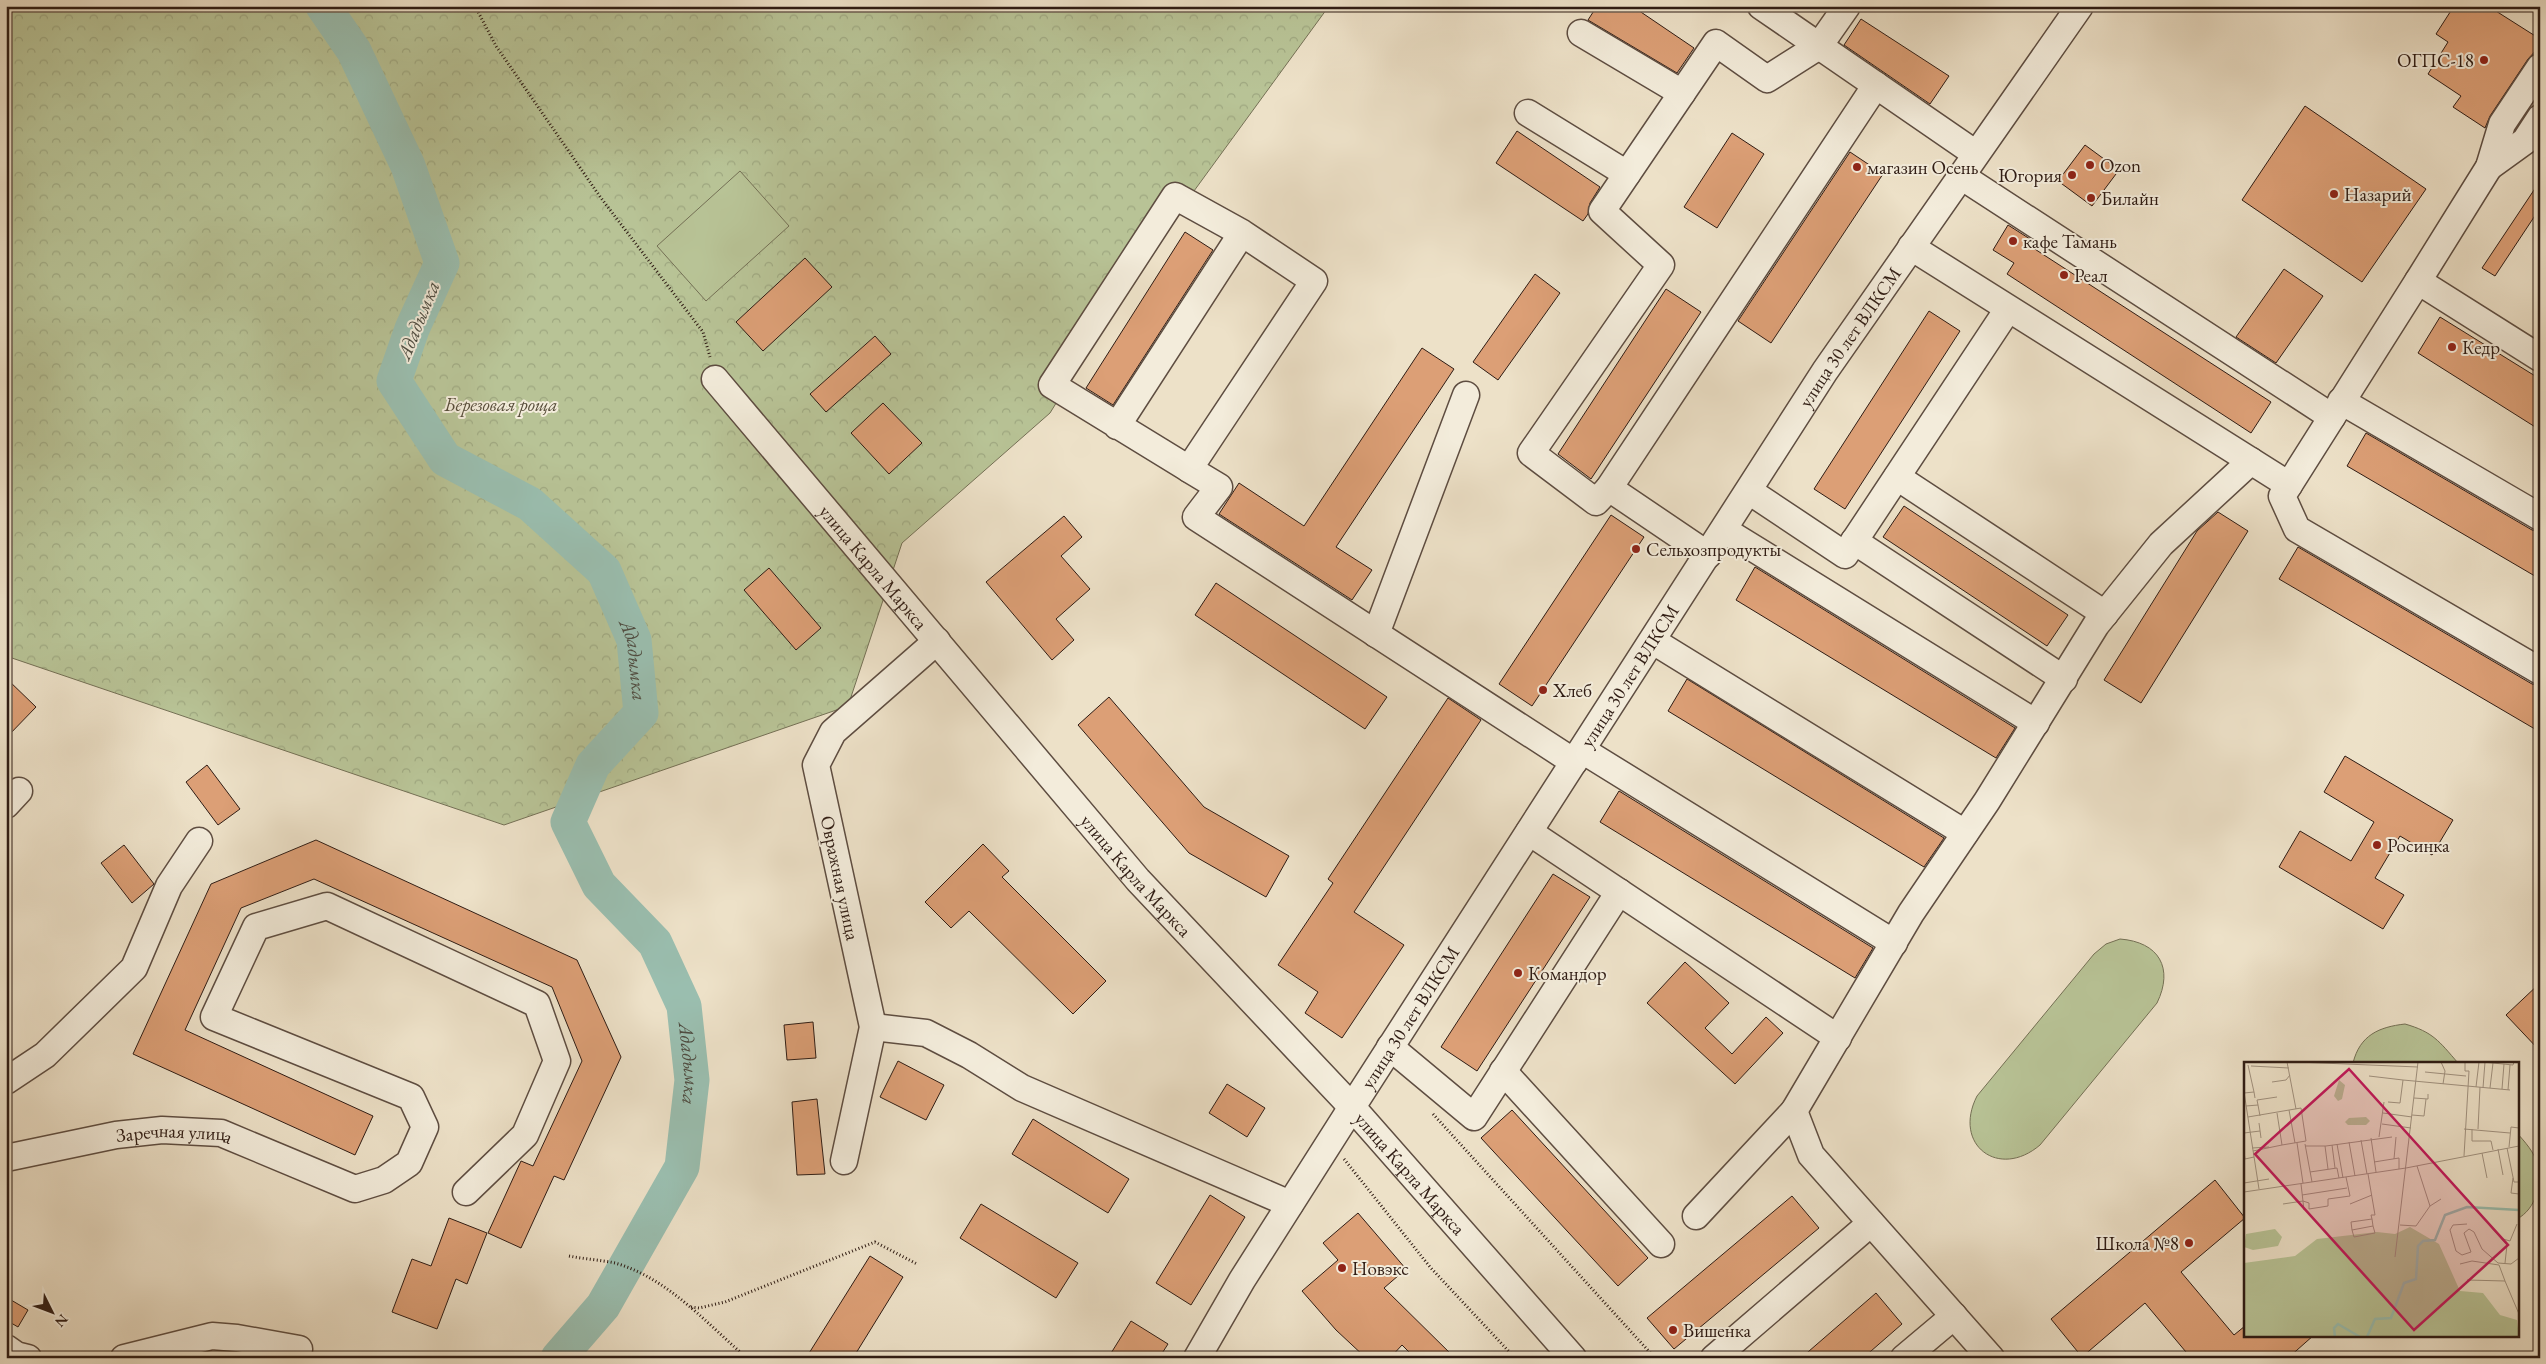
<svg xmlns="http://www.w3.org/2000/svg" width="2546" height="1364" font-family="'EB Garamond',serif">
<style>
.forest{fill:url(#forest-crowns);stroke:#747055}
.pitch{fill:#b8c396;stroke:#747055}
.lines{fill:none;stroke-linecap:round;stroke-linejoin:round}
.river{stroke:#9abeaf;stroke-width:35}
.building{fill:#dc9f76;stroke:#2f1c14}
.minor-casing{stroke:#5e4d41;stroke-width:29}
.path{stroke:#2f1c14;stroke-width:3;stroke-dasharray:1 2.5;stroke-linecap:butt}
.minor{stroke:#f3ecdb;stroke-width:26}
.poi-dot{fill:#8f2418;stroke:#f3ecdb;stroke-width:2}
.labels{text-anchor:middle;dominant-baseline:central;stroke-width:4;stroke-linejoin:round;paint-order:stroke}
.poi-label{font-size:19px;fill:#2f1c14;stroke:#f3ecdb;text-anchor:start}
.street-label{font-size:19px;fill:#2f1c14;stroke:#f3ecdb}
.park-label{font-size:19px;font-style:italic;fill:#584e3b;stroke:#f3ecdb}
.water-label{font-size:20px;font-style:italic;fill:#4f4d42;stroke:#f3ecdb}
.inset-river{fill:none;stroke:#9abeaf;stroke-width:2.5}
.inset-road{fill:none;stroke:#a19280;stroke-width:1}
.view{fill:#c2185b;fill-opacity:0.15;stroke:#c2185b;stroke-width:2.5}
.inset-edge{fill:none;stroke:#2f1c14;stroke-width:2.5}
</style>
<defs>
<pattern id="forest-crowns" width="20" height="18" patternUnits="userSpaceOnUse" patternTransform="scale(1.25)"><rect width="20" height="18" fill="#b8c396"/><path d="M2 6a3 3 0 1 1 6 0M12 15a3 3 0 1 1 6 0" fill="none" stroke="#9ea780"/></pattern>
</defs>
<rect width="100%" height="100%" fill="#ede1c8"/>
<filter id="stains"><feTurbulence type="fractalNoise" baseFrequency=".004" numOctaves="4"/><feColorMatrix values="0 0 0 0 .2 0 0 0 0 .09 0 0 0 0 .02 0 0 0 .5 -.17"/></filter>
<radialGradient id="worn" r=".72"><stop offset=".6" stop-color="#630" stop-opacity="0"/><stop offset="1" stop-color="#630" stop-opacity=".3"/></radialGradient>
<path class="forest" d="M6,6H1329L1148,254L1050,413L902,543L848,706L504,825L6,656Z"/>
<path class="pitch" d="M740,171L789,226L706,301L657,246Z
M2120,939C2159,942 2174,968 2157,1003L2040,1145C1999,1180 1952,1145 1977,1096L2094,954L2106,944Z
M2405,1024C2433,1032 2439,1041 2458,1063H2353C2360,1035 2379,1027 2405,1024Z
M2517,1133C2525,1142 2534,1152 2537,1163C2543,1183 2536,1209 2517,1219Z"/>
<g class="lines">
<path class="river" id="s1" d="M323,6L354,51L408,166L442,263L412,329L394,381L445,459L530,504L604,571L634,640L641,713L593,765L568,822L599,885L655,943L684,1006L692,1080L682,1167L603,1306L558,1358"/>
</g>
<path class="building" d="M1597,6H1632L1694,48L1677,73L1588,20Z
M2454,6H2488L2540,39V46L2528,59L2490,116L2485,128L2453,107L2461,96L2428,74L2448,42L2436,34Z
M1861,19L1949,76L1930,104L1844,45Z
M2305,106L2426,189L2362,282L2242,200Z
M1517,131L1600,187L1590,203L1588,214L1583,221L1496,163Z
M1732,133L1764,154L1717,228L1684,207Z
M2085,145L2119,170L2092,206L2058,181Z
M1850,152L1883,174L1771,343L1738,321Z
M2540,181V208L2495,276L2482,268Z
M2008,225L2030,239L2027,244L2271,402L2251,433L2007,274L2014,263L1993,250Z
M1185,232L1213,250L1113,405L1086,388Z
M805,258L832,287L763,351L736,322Z
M2284,269L2323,296L2276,363L2236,337Z
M1535,274L1560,293L1498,380L1473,362Z
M1666,289L1701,312L1591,479L1558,454Z
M1929,311L1960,331L1845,509L1814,489Z
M2440,317L2540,379V430L2418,353Z
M875,336L891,354L826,412L810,394Z
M1422,348L1454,369L1336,547L1372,570L1352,600L1219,514L1239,483L1304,526Z
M883,403L922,443L889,474L851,433Z
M2366,433L2532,530L2540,532V579L2347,466Z
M1904,506L2068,615L2047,646L1883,537Z
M2218,512L2248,531L2141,703L2104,680L2197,531Z
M1611,515L1644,537L1532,706L1499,684Z
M1064,516L1082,537L1061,556L1090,589L1056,619L1074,640L1052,660L986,582Z
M2298,547L2532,684L2540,686V732L2279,579Z
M1755,567L2015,728L1996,758L1736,600Z
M769,568L821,628L796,650L744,590Z
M1216,583L1387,697L1365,729L1195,615Z
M6,678L36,707L6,738Z
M1687,679L1944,838L1924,867L1668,711Z
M1109,697L1204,807L1289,856L1266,897L1189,853L1078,725Z
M1448,698L1481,720L1354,912L1404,945L1342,1038L1305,1013L1318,992L1278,965L1333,883L1328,879Z
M2345,756L2453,820L2432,855L2400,836L2375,878L2404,895L2383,929L2279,867L2300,831L2351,861L2374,822L2324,792Z
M207,765L240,809L218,825L186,782Z
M1619,791L1873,948L1855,978L1600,822Z
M316,840L577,960L621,1057L564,1180L554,1176L521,1248L488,1233L521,1161L533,1166L582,1061L552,987L314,879L241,908L185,1030L373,1116L355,1155L133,1054L211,884Z
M983,844L1009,871L1002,877L1106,981L1073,1014L969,911L951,928L925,902Z
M124,845L154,884L132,903L101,863Z
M1553,874L1590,897L1477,1071L1441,1047Z
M1685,962L1729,1003L1705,1028L1732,1054L1766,1017L1783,1033L1735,1084L1647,1003Z
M2540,983V1051L2506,1015Z
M813,1022L816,1058L787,1060L784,1025Z
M898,1061L944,1085L926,1120L880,1097Z
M1227,1084L1265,1108L1247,1137L1209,1113Z
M817,1099L825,1174L797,1175L792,1102Z
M1512,1110L1648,1258L1618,1286L1481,1138Z
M1033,1119L1129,1179L1108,1213L1012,1154Z
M2215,1180L2245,1218L2181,1272L2234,1335L2245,1326V1335H2314L2288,1358H2191L2145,1303L2082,1357L2051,1319Z
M1210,1195L1245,1217L1191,1305L1156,1283Z
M1792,1196L1819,1228L1674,1349L1647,1318Z
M981,1204L1078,1263L1056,1298L960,1238Z
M1358,1213L1406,1269L1384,1288L1455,1358H1415L1402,1345L1390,1358H1366L1336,1330L1302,1291L1338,1260L1323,1243Z
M449,1218L487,1233L467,1284L456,1279L437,1329L392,1312L412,1259L431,1266Z
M870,1256L903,1277L853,1358H806Z
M1876,1293L1902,1324L1863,1358H1801Z
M6,1297L28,1310L18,1327L6,1320Z
M1131,1321L1168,1344L1159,1358H1108Z"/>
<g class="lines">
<g class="minor-casing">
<g id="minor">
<path d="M1761,6L1976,154"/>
<path d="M1581,33L1682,93"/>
<path d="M2540,67L2502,124L2489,167L2418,281L2540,358"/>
<path d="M1528,113L1627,174"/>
<path d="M2489,167L2525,141L2540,118"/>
<path d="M1961,176L2332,417"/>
<path d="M1911,247L2289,485"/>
<path d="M2418,281L2282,496L2297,529L2540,671"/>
<path id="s2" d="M715,379L1138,880L1352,1107L1573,1358"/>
<path d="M2341,401L2540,517"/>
<path d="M1117,426L1242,233L1314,281L1189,469L1052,385L1175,196L1242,233"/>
<path d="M1189,469L1219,487L1196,517L1574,762"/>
<path d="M1897,477L2105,614"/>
<path d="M1609,488L1876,85"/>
<path d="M1749,491L1845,555L2008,309"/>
<path d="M1724,530L2036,723"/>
<path d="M1854,541L2064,679"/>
<path d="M1708,555L1609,488L1596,502L1531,453L1661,265L1602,211L1716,43L1767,79L1819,46L1847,6"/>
<path d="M1376,634L1466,395"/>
<path d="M1653,641L1965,833"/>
<path d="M1582,750L1894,943"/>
<path d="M6,805L19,791"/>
<path d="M1529,832L1838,1038"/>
<path d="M873,1027L926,1033L969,1055L1022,1088L1290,1204"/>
<path d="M1390,1047L1474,1117L1619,892"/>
<path d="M1503,1071L1661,1244"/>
<path d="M6,1081L45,1055L134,968L169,886L199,841"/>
<path d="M1794,1111L1811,1155L1991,1358"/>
<path id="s3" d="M6,1158L116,1135L162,1130L221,1133L355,1189L384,1180L409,1163L425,1127L411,1097L214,1017L256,927L327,906L537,1004L557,1061L525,1135L466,1192"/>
<path d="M844,1161L873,1027L816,765L833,732L937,641"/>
<path d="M1696,1216L1794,1111L1911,913L1987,801L2096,625L2161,544L2251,461"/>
<path d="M6,1348L16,1355L28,1358"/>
<path d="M124,1358L212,1336L237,1338L299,1349"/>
<path id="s4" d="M1197,1358L1242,1280L1352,1107L1825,371L2080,6"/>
<path d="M1714,1358L1871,1223"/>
<path d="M1904,1358L1954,1316"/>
</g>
</g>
<path class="path" d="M475,6L496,46L601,198L703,332L710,357
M1433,1114L1655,1358
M1344,1159L1430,1267L1515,1358
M569,1256C584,1259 601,1260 615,1263C668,1278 707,1324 747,1358
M691,1307L699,1308L725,1302L875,1242L917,1264"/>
<use href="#minor" class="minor"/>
</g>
<g class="poi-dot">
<circle cx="2484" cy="60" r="5"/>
<circle cx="2090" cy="165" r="5"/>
<circle cx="1857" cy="167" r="5"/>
<circle cx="2072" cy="175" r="5"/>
<circle cx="2334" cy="194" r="5"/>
<circle cx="2091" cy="198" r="5"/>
<circle cx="2013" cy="241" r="5"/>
<circle cx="2064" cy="275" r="5"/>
<circle cx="2452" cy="347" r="5"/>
<circle cx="1636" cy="549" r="5"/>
<circle cx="1543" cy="690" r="5"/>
<circle cx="2377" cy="845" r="5"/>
<circle cx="1518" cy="973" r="5"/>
<circle cx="2189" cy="1243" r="5"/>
<circle cx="1342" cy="1268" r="5"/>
<circle cx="1673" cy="1330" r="5"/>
</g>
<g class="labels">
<g class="poi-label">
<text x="2474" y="60" text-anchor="end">ОГПС-18</text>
<text x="2100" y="165">Ozon</text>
<text x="1867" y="167">магазин Осень</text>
<text x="2062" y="175" text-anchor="end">Югория</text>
<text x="2344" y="194">Назарий</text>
<text x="2101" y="198">Билайн</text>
<text x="2023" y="241">кафе Тамань</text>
<text x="2074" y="275">Реал</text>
<text x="2462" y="347">Кедр</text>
<text x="1646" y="549">Сельхозпродукты</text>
<text x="1553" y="690">Хлеб</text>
<text x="2387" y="845">Росинка</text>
<text x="1528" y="973">Командор</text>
<text x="2179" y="1243" text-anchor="end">Школа №8</text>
<text x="1352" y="1268">Новэкс</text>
<text x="1683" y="1330">Вишенка</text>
</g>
<g class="street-label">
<text stroke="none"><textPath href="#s4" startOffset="1212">улица 30 лет ВЛКСМ</textPath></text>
<text stroke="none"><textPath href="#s2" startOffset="246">улица Карла Маркса</textPath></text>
<text stroke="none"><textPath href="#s4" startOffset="808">улица 30 лет ВЛКСМ</textPath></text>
<text stroke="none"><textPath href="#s2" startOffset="651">улица Карла Маркса</textPath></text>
<text transform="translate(840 878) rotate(78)">Овражная улица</text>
<text stroke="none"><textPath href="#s4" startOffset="402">улица 30 лет ВЛКСМ</textPath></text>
<text stroke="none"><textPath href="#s3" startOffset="171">Заречная улица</textPath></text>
<text stroke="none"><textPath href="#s2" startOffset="1056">улица Карла Маркса</textPath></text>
</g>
<g class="park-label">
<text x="501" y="404">Березовая роща</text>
</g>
<g class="water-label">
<text transform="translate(418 320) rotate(-68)">Ададымка</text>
<text stroke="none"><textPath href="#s1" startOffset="796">Ададымка</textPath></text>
<text stroke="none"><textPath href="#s1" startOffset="1261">Ададымка</textPath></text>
</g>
</g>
<g transform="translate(2244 1062)">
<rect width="275" height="275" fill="#ede1c8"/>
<path d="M166,165L195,182L216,229L239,231L256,253L273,258L275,275H0V201L51,194L73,177L133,170L151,172Z" fill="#b8c396"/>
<path d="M95,18L101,23L98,37L94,39L90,34ZM122,55L126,59L122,63H104L101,60L105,56ZM31,167L38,175L34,184L9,188L0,185L2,172Z" fill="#b8c396"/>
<path class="inset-river" d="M91,275L90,266L94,262L116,275M123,275L131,257L147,256L160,221L172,217L174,184L179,179L191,178L201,153L223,145L275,148"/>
<path class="inset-road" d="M43,0L52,47M53,0L174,5M197,0L201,9L199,22M239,0L269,3L270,0M4,3L10,30M7,4L45,6M181,10L222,14M125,14L159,18M28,20L42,18L46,13M232,25L235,0M239,26L241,0M246,26L249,1M258,27L260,2M264,28L266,3M0,30L15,127M0,31L10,30L11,36M170,36L184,37V32M144,40L156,41L159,18L266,28M14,43L13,38L33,35M2,44L14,43L16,54M45,48L51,81M139,51L168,55M168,53L180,54L182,37M4,55L57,46L62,79L38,83M15,61L17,76M138,62L167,66M220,67L266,71M228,67V79H247L249,88M234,67L236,25M0,71L16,69M135,75L140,40M127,76L132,110M117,78L123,112M105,80L111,114M53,81L59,121M61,82L68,120M93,82L99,116M88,83L91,106M61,84H82L148,75M81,84L84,107M265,85L267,65L275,66M8,86L25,85M263,86L270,120H275M254,87L259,113M9,89L38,83L33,51M0,90L1,97L10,95M238,91L243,116M220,94L225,9H221V0M150,97L152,75M130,100L155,96V107M173,104L186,144M66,110L93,106L95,116M124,112L131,153H127L128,157M269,116L267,131L275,132M0,121L25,117M57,122L60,148M0,130L162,106L275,84M58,133L103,126M39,142L59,139L65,141V147L84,144V137L106,134L102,115M106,142L128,133M223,162L209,163L206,168L212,189L218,193L227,190L220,171L225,167L230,170L238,187L254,201L267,202L275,196M156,163L172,164L186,144L197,137M245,163L263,183L261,201M108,168L110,175L131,171L129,164L128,157L107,160L108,168L129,164M259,177L266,179L273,162M151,195L174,0M216,202L228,199L255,203M255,203L261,219M223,218L261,219L275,252"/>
<path class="view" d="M105,7L264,183L170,268L11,92Z"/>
<rect width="275" height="275" class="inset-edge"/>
</g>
<rect width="2546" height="1364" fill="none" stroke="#ede1c8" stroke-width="25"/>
<rect x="8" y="8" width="2531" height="1349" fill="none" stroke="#2f1c14" stroke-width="2.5"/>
<rect x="12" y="12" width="2521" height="1339" fill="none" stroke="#2f1c14"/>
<g transform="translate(52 1312) rotate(132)" stroke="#f3ecdb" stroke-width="4" paint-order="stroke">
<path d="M0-4L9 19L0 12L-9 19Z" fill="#2f1c14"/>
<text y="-8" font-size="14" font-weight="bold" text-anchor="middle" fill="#2f1c14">N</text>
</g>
<rect width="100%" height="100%" filter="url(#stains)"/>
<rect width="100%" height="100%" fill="url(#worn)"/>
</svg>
